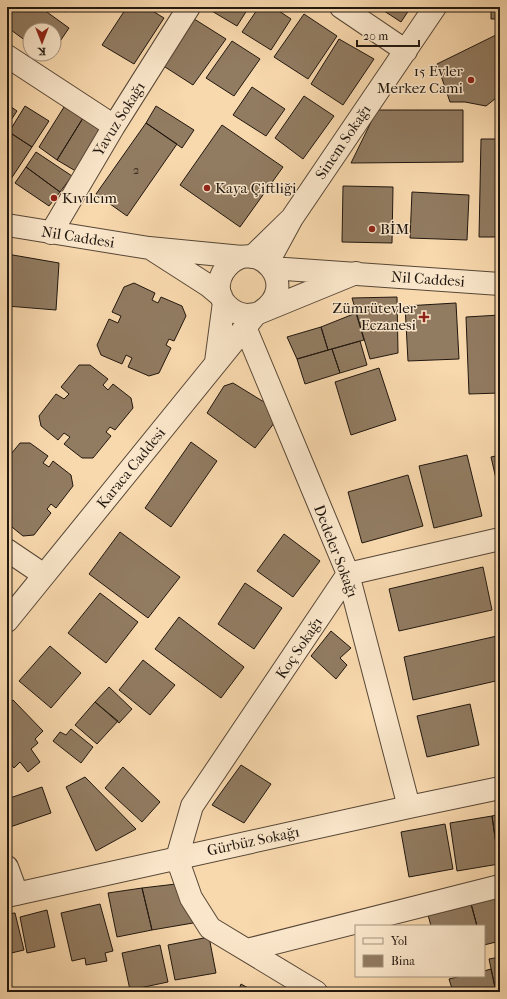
<svg xmlns="http://www.w3.org/2000/svg" width="507" height="999" font-family="'IM FELL French Canon',serif">
<style>
.building{fill:#917b61;stroke:#21170f}
.lines{fill:none;stroke-linecap:round;stroke-linejoin:round}
.minor-casing{stroke:#574736;stroke-width:24}
.minor{stroke:#fae6ca;stroke-width:22}
.poi-dot{fill:#8f2418;stroke:#fae6ca;stroke-width:1.5}
.labels{text-anchor:middle;dominant-baseline:central;stroke-width:3;stroke-linejoin:round;paint-order:stroke}
.number-label{font-size:13px;fill:#3d3024}
.poi-label{font-size:15px;fill:#21170f;stroke:#fae6ca;text-anchor:start}
.street-label{font-size:15px;fill:#21170f;stroke:#fae6ca}
</style>
<rect width="100%" height="100%" fill="#f8d8ad"/>
<filter id="stains"><feTurbulence type="fractalNoise" baseFrequency=".005" numOctaves="4"/><feColorMatrix values="0 0 0 0 .2 0 0 0 0 .09 0 0 0 0 .02 0 0 0 .5 -.17"/></filter>
<radialGradient id="worn" r=".72"><stop offset=".6" stop-color="#630" stop-opacity="0"/><stop offset="1" stop-color="#630" stop-opacity=".3"/></radialGradient>
<path class="building" d="M7,7H40L69,28L54,50V30H30V44L7,27Z
M58,7H68L65,12Z
M127,7H146L164,18L134,64L102,45Z
M205,7H249L237,26Z
M259,7H273L291,19L271,50L242,32Z
M378,7H411L401,22Z
M491,7H500V19H491Z
M304,14L337,36L308,79L274,57Z
M191,17L226,39L193,85L162,65Z
M498,34L500,38V95L486,106L465,102H450L437,64Z
M339,39L374,59L343,105L311,84Z
M232,41L260,59L234,96L206,78Z
M252,87L285,109L266,136L233,115Z
M304,96L334,116L303,159L275,138Z
M7,104L17,111L7,126Z
M25,106L49,121L32,147L9,132Z
M156,106L194,130L182,148L146,123Z
M64,107L83,118L57,160L39,147Z
M377,110H463V162L351,163Z
M83,118L104,132L79,173L57,160Z
M146,123L177,144L127,216L96,194Z
M222,125L283,167L240,227L180,185Z
M9,132L32,147L7,185V135Z
M481,139H500V237H479Z
M36,152L72,176L60,192L26,167Z
M26,167L60,192L49,206L15,183Z
M343,186L393,187L392,243L342,242Z
M412,192L469,195L467,240L410,238Z
M7,254L59,263L56,310L7,306Z
M134,283L155,293L152,300L158,303L161,297L182,306L186,316L174,341L169,339L166,345L171,348L159,373L149,376L128,367L132,358L126,355L122,364L101,355L97,345L109,319L118,323L121,316L112,312L124,287Z
M397,297L398,353L370,359L352,298Z
M456,303L459,359L408,361L405,306Z
M356,313L364,340L328,350L321,327Z
M500,315V393L469,394L466,317Z
M321,327L328,350L297,359L287,337Z
M360,341L367,365L340,373L332,349Z
M332,349L340,373L305,384L297,359Z
M79,365H90L108,379L103,385L108,390L113,384L131,398L133,408L115,430L110,427L106,432L111,436L93,458H82L64,444L70,437L64,433L58,440L41,426L39,416L56,394L64,399L69,394L61,387Z
M379,368L396,420L351,435L335,382Z
M233,383L277,410L278,418L255,448L207,413L224,386Z
M191,442L217,461L171,527L145,508Z
M20,443H30L48,456L43,463L49,467L53,461L71,475L73,486L56,508L51,504L47,509L51,513L34,535L23,536L7,523V519L11,514L7,511V474L10,471L7,469V459Z
M467,455L482,516L434,528L419,466Z
M500,455V496L491,457Z
M408,475L423,526L362,543L348,492Z
M120,532L180,577L148,618L89,574Z
M284,534L320,561L293,597L257,571Z
M483,567L492,610L399,631L389,589Z
M245,583L282,608L254,649L218,624Z
M100,593L138,622L106,663L68,633Z
M179,617L244,667L221,698L155,649Z
M331,631L351,648L340,658L347,665L336,679L311,656Z
M497,636L500,651V680L413,700L404,657Z
M50,646L81,673L51,708L19,681Z
M143,660L175,685L150,715L119,690Z
M109,687L132,709L119,723L95,702Z
M13,700L43,731L35,739L38,743L31,749L40,762L28,772L20,762L14,768L9,762L7,764V704Z
M95,702L118,721L97,744L75,725Z
M470,704L479,745L427,757L417,716Z
M71,729L93,747L81,763L53,741L60,732L66,735Z
M241,765L271,784L244,823L212,805Z
M123,767L160,802L142,822L105,788Z
M85,777L136,829L96,851L66,787Z
M42,787L51,813L10,827L7,818V799Z
M500,814V859H498L492,816Z
M492,816L499,864L457,871L450,823Z
M445,824L453,869L409,877L401,832Z
M176,884L193,923L152,930L142,888Z
M142,888L152,930L117,937L108,893Z
M500,894V941L484,945V926H477L470,900Z
M470,900L477,926H431L427,911Z
M100,904L113,951L105,953L107,961L86,965L85,958L72,961L61,913Z
M47,910L55,947L27,953L20,917Z
M15,913L24,950L7,954V914Z
M209,937L216,973L175,980L168,945Z
M160,945L168,982L130,990L122,953Z
M500,957V992H496L489,959Z
M491,969L496,992H453L449,979L461,976H484V971Z
M241,984L255,992H238Z"/>
<g class="lines">
<g class="minor-casing">
<path id="minor" d="M341,7L406,51
M7,56L114,126
M292,218L435,7
M7,225L149,248L242,257
M51,233L114,126L189,7
M153,250L209,286L221,296
M252,257L292,218L267,264
M271,268L500,284
M262,311C300,285 259,239 231,263C224,269 220,275 219,284C217,299 231,314 247,315C249,315 253,314 256,314L356,273
M245,327L348,574L409,807
M216,362L224,302
M7,550L44,575
M7,621L256,314
M7,867L17,894
M7,896L409,807L500,788
M247,950L500,886
M316,992L210,928L191,898L177,858L192,806L348,574L500,539"/>
</g>
<use href="#minor" class="minor"/>
</g>
<g class="poi-dot">
<circle cx="471" cy="80" r="4"/>
<circle cx="207" cy="188" r="4"/>
<circle cx="54" cy="198" r="4"/>
<circle cx="372" cy="229" r="4"/>
<path d="M422 311h4v4h4v4h-4v4h-4v-4h-4v-4h4z"/>
</g>
<g class="labels">
<g class="number-label">
<text x="136" y="169">2</text>
</g>
<g class="poi-label">
<text x="463" y="71" text-anchor="end">15 Evler<tspan x="463" dy="17">Merkez Cami</tspan></text>
<text x="215" y="188">Kaya Çiftliği</text>
<text x="62" y="198">Kıvılcım</text>
<text x="380" y="229">BİM</text>
<text x="416" y="308" text-anchor="end">Zümrütevler<tspan x="416" dy="17">Eczanesi</tspan></text>
</g>
<g class="street-label">
<text transform="translate(119 119) rotate(-58)">Yavuz Sokağı</text>
<text transform="translate(343 142) rotate(-56)">Sinem Sokağı</text>
<text transform="translate(78 237) rotate(9)">Nil Caddesi</text>
<text transform="translate(428 279) rotate(4)">Nil Caddesi</text>
<text transform="translate(131 468) rotate(-51)">Karaca Caddesi</text>
<text transform="translate(336 551) rotate(69)">Dedeler Sokağı</text>
<text transform="translate(299 648) rotate(-56)">Koç Sokağı</text>
<text transform="translate(253 841) rotate(-12)">Gürbüz Sokağı</text>
</g>
</g>
<rect width="507" height="999" fill="none" stroke="#f8d8ad" stroke-width="24"/>
<rect x="8" y="8" width="491" height="983" fill="none" stroke="#21170f" stroke-width="2"/>
<rect x="12" y="12" width="483" height="975" fill="none" stroke="#21170f"/>
<rect x="355" y="925" width="130" height="52" fill="#fae6ca" stroke="#a3937f"/>
<rect x="363" y="938" width="20" height="6" fill="#fae6ca" stroke="#a3937f"/>
<text x="391" y="945" font-size="12" fill="#21170f">Yol</text>
<rect x="363" y="955" width="20" height="12" fill="#917b61" stroke="#a3937f"/>
<text x="391" y="965" font-size="12" fill="#21170f">Bina</text>
<g transform="translate(42 42) rotate(180)"><circle r="19" fill="#fae6ca" stroke="#a3937f"/>
<path d="M0-3L7 15L0 10L-7 15Z" fill="#8f2418"/>
<text y="-6" font-size="11" font-weight="bold" text-anchor="middle" fill="#21170f">K</text>
</g>
<path d="M357 40v6h62v-6" fill="none" stroke="#21170f" stroke-width="2"/>
<text x="363" y="40" font-size="12" fill="#21170f" stroke="#fae6ca" stroke-width="3" paint-order="stroke">20 m</text>
<rect width="100%" height="100%" filter="url(#stains)"/>
<rect width="100%" height="100%" fill="url(#worn)"/>
</svg>
